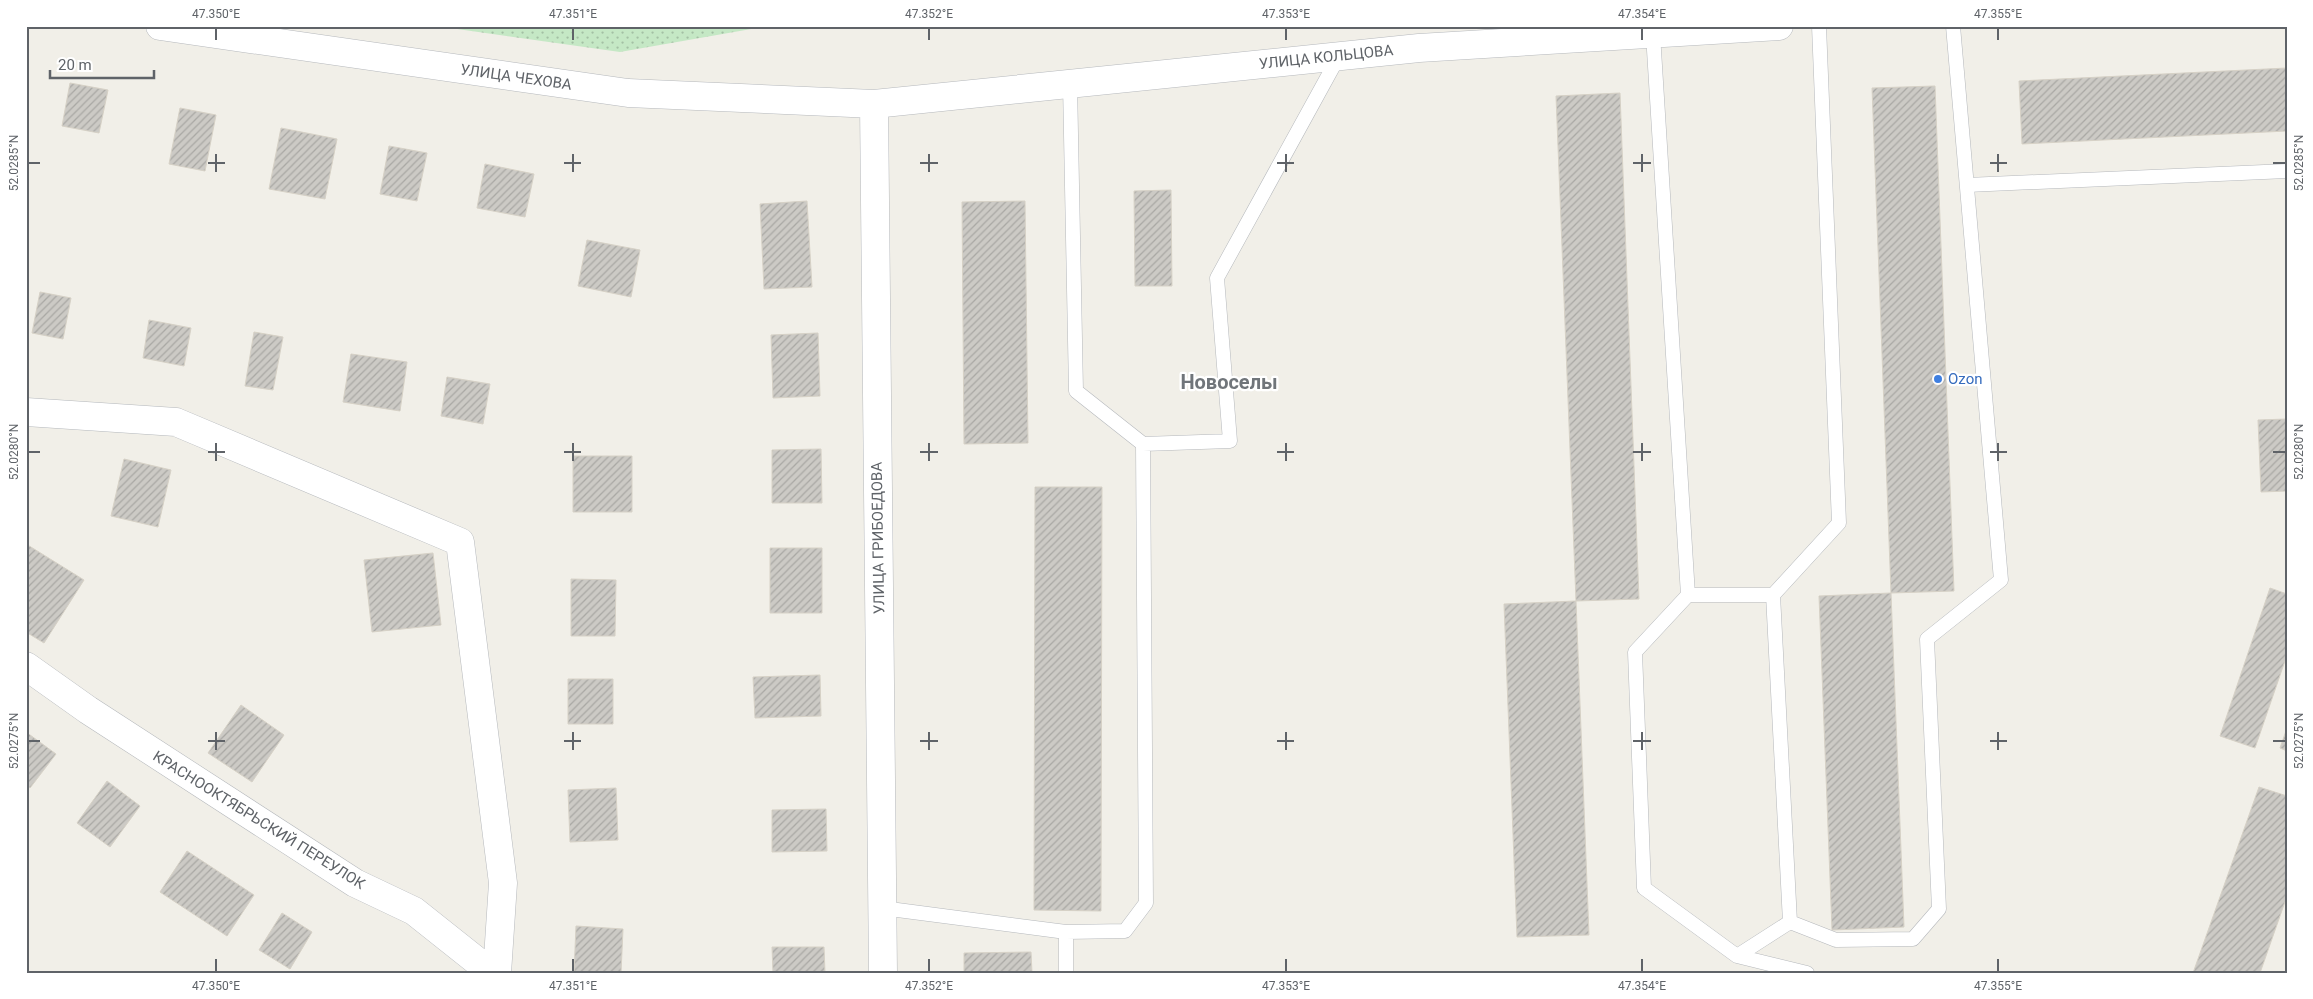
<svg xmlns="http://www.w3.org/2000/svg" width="2313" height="999" font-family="Roboto,sans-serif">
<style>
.garden{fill:url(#garden-dots)}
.building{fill:url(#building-hatch);stroke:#d6d1c6}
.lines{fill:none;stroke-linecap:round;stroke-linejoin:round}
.service-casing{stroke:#b5b8bc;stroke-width:15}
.minor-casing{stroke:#b5b8bc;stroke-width:29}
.service{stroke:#fff;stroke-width:14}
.minor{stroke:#fff;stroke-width:28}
.ticks{fill:none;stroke:#5f6368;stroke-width:2}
.shop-dot{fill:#3f7fe0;stroke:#fff;stroke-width:2}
.labels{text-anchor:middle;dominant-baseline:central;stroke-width:4.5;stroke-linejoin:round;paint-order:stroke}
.street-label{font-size:15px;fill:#5f6368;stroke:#fff}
.shop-label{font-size:15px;fill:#366cbe;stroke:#fff;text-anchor:start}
.district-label{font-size:20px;font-weight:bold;fill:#70757a;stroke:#fff}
.neatline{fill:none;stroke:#5f6368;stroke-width:2}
.ticks-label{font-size:12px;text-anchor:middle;fill:#5f6368}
</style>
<defs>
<pattern id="garden-dots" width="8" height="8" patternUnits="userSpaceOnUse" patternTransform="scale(1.25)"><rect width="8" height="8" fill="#c5e8c5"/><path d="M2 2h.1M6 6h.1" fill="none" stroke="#a3c0a4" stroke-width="1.8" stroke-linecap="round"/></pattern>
<pattern id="building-hatch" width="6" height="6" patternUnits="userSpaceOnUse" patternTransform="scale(1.25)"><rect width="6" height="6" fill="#cccac5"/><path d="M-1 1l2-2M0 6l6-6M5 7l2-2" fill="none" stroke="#a9a8a4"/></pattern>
</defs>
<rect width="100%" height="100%" fill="#f1efe8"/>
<path class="garden" d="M436,26H768L620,52Z"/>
<path class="building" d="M2287,68V131L2022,144L2019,81Z
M70,83L108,90L99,133L62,126Z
M1935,86L1954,591L1891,593L1872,88Z
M1620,93L1639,599L1576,601L1556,96Z
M180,108L216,115L205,171L169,164Z
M281,128L337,139L325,199L269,189Z
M389,146L427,153L417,201L380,194Z
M485,164L534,174L525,217L477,208Z
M1171,190L1172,286H1135L1134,191Z
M807,201L812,287L764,289L760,204Z
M1025,201L1028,443L964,444L962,202Z
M587,240L640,250L631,297L578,286Z
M40,292L71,298L63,339L32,333Z
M149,320L191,328L184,366L143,358Z
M254,332L283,337L273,390L245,386Z
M818,333L820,396L773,398L771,335Z
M351,354L407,362L400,411L343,402Z
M447,377L490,384L483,424L441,416Z
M2287,419V491L2261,492L2258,420Z
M821,449L822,503H772V450Z
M573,456H632V512H573Z
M124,459L171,470L158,527L111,516Z
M1035,487H1102L1101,911L1034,910Z
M26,544L84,580L44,643L26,632Z
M770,548H822V613H770Z
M433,553L441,625L372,632L364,560Z
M571,579L616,580L615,636H571Z
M2270,588L2287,594V655L2255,748L2220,736Z
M1891,593L1904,927L1832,930L1819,596Z
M1576,601L1589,935L1517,937L1504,604Z
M820,675L821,716L755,718L753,677Z
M568,679H613V724H568Z
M241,705L284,735L252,782L208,753Z
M2287,728V751L2280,748Z
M26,732L56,754L30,788L26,785Z
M107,781L140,806L110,847L77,823Z
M2259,787L2287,796V896L2260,973H2193Z
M616,788L618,840L570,842L568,790Z
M826,809L827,851L772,852V810Z
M187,851L254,895L227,936L160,892Z
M282,913L312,932L290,969L259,950Z
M576,926L623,929L621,973H574Z
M772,947H824L825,973H773Z
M1031,952L1032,973H964V953Z"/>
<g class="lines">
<g class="service-casing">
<path id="service" d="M1653,34L1688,595L1635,652L1644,888L1737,956L1807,973
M1967,185L2287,171
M1143,444L1230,441L1217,278L1339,56
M1688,595H1773
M882,908L1066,932L1125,931L1146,903L1143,444L1076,391L1070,83
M1790,922L1836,940L1913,939L1939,909L1927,639L2001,580L1953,26
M1066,932V973
M1737,956L1790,922L1773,595L1839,523L1819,26"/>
</g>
<g class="minor-casing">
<path id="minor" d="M160,26L628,93L874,104L1419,48L1779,26
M874,104L883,973
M26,412L176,422L460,542L503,883L497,973
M26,666L88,710L355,883L414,911L492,973"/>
</g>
<use href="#service" class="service"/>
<use href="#minor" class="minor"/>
</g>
<path class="ticks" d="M216,28V40M573,28V40M929,28V40M1286,28V40M1642,28V40M1998,28V40M216,154V172M573,154V172M929,154V172M1286,154V172M1642,154V172M1998,154V172M28,163H40M208,163H225M564,163H581M920,163H938M1277,163H1294M1633,163H1651M1990,163H2007M2273,163H2286M216,443V461M573,443V461M929,443V461M1286,443V461M1642,443V461M1998,443V461M28,452H40M208,452H225M564,452H581M920,452H938M1277,452H1294M1633,452H1651M1990,452H2007M2273,452H2286M216,732V750M573,732V750M929,732V750M1286,732V750M1642,732V750M1998,732V750M28,741H40M208,741H225M564,741H581M920,741H938M1277,741H1294M1633,741H1651M1990,741H2007M2273,741H2286M216,959V972M573,959V972M929,959V972M1286,959V972M1642,959V972M1998,959V972"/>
<circle class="shop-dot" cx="1938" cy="379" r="5"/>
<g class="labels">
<g class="street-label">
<text transform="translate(1326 57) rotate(-6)">УЛИЦА КОЛЬЦОВА</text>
<text transform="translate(516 77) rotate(8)">УЛИЦА ЧЕХОВА</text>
<text transform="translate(878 538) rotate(-91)">УЛИЦА ГРИБОЕДОВА</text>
<text transform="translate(259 820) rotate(32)">КРАСНООКТЯБРЬСКИЙ ПЕРЕУЛОК</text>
</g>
<g class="shop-label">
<text x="1948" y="379">Ozon</text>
</g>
<g class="district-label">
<text x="1229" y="382">Новоселы</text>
</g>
</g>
<rect width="2313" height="999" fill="none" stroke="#ffffff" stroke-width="55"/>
<path d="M50 70v8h104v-8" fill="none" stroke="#5f6368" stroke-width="2.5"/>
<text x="58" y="70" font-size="15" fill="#5f6368" stroke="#ffffff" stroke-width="4" paint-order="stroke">20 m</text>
<rect x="28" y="28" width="2258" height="944" class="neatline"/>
<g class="ticks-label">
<text x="216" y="18">47.350°E</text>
<text x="573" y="18">47.351°E</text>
<text x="929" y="18">47.352°E</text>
<text x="1286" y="18">47.353°E</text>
<text x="1642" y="18">47.354°E</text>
<text x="1998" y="18">47.355°E</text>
<text transform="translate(14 163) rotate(-90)" y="4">52.0285°N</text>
<text transform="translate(2299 163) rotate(-90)" y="4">52.0285°N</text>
<text transform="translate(14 452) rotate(-90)" y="4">52.0280°N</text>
<text transform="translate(2299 452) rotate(-90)" y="4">52.0280°N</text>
<text transform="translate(14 741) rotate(-90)" y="4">52.0275°N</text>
<text transform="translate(2299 741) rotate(-90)" y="4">52.0275°N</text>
<text x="216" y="990">47.350°E</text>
<text x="573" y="990">47.351°E</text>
<text x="929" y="990">47.352°E</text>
<text x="1286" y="990">47.353°E</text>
<text x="1642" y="990">47.354°E</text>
<text x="1998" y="990">47.355°E</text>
</g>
</svg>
